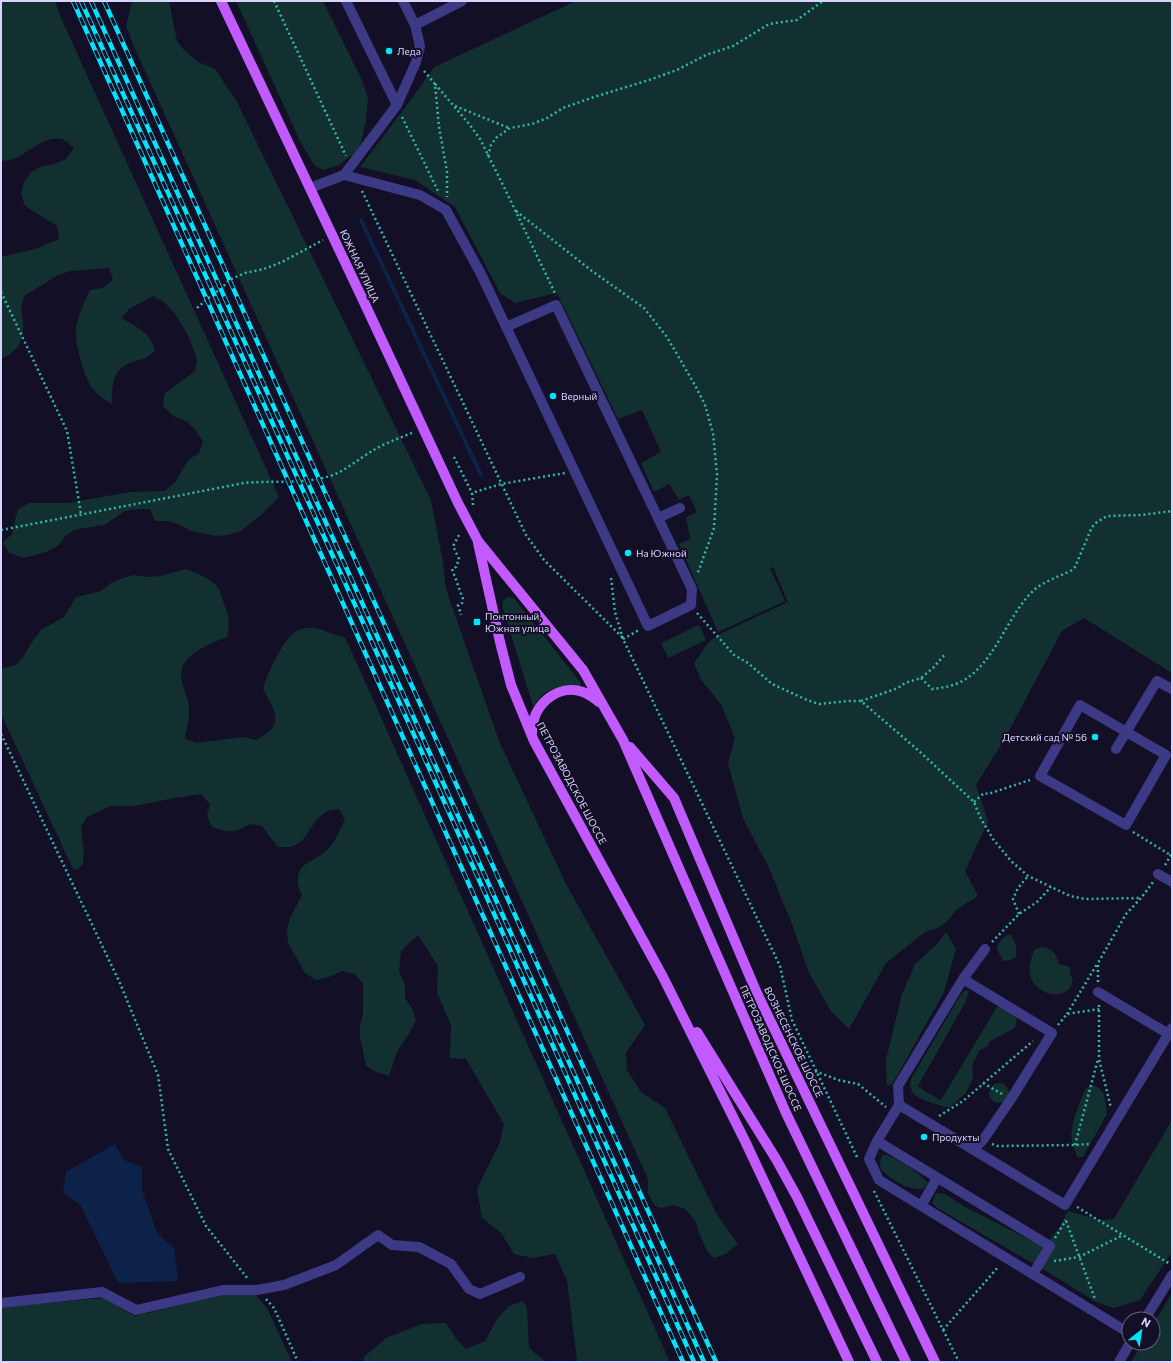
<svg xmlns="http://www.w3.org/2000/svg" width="1173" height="1363" font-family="Commissioner,sans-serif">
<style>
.green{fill:#12302f}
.water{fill:#0c2248}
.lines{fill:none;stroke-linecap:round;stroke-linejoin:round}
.stream{stroke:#0c2248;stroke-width:4}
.path{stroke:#2fb8b0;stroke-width:2.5;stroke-dasharray:2 3;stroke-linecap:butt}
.minor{stroke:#3d3a85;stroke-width:10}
.major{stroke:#c25bff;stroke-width:10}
.rail-casing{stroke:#00e5ff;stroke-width:4.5}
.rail{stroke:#130f26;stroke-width:3;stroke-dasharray:9;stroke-linecap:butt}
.poi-dot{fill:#00e5ff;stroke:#130f26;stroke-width:1.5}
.labels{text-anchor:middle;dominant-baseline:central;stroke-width:4;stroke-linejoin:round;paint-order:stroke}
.poi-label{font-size:10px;fill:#d9d4ff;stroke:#130f26;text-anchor:start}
.street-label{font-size:10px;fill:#d9d4ff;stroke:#130f26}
</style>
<rect width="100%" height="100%" fill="#130f26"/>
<path class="green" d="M1,1H55L61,18L279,497L262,514L241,531L228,535L216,536L191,531L180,525L168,521H155L150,509H138L125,511L104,525L77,529L66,535L59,545L48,551L36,555L23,558L9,553L3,542L12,534L15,520L18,509L29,503H68L130,492L165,491L175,482L188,460L199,453L203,442L195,429L186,421L173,416L163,406L165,393L195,371L197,359L187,333L173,311L164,302L153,296L129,309L122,318C138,329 149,330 155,351C145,360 145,358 133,362C112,368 112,385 112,404C104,399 96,394 91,386C82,372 73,338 77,322C80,311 85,301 90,290L102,288L113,280L109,268L71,271L58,275L24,296L21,308L23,321V334L19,346L10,354L1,359V257L35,249L59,239L57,226L25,206L21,194L24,182L31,172L42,166L55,164L66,159L74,148C71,146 68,142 64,140C42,131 19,166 1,160Z
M132,1H169L177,41L183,49L198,62L215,69L236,100L431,500L443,563L446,589L499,741L566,884L645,1025L626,1053L627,1070L641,1092L665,1108L716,1213L738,1244L726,1254L714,1258L707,1251L699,1233L695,1220L685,1209L674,1205L661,1208L655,1206L648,1194V1179L135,49L126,26Z
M236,1H323L362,80L368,98L366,119L361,143L355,153L339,165L323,170L314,165L300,141Z
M576,1H1172V673L1084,618L1062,631L1004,740L976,785L988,821L965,871L978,896L957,909L946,923L937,928L925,932L886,963L849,1029L831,1011L809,973L792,924L769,868L743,818L728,763L735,738L721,704L701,680L694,663L708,643L718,635L788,602L773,567L770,568L785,601L718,632L679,544L690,539L686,517L697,512L689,495L679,500L669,484L654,492L641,463L661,452L642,410L618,419L557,293L515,303L500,293L455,207L415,180L360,167L410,101L434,67Z
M186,569C198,574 211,578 218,588C221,592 222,599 224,603C229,615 230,624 227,637C211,643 179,655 181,677C183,689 190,701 189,713C189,722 186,730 185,738L196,743L244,737L256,740C285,725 276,713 263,689C266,678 270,670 275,660C284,643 293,625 315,628C326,630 334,636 345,637L670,1362H573L577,1360L567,1281L555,1254L533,1258L514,1254L501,1233L482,1218L477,1189L500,1143L504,1124L466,1059L450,1058L451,1025L437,993L438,966L418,935L401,951L399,972L405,985V998L412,1008L416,1020L410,1032L397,1052L389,1076L376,1072L366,1066L360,1037V1025L363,1013V984L355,974L342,971L329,977L316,980L305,973L288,943L287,930L290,918L302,895C299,891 299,888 298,884C295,862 315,862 326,851C335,843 340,830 345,819L339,809L327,811L317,819L302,841L291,847H278L262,826L250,824C235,833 229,833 212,827L207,816L210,804L201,794L174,798L135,806H111L87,817L81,827L82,839L84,850L83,864L77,870L73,869L1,714V670L4,668L16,665L24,656L30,645L41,630L64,617L76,597L101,591L111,583L123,578L134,575L146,577L160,576Z
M507,597L514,598L580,682L581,685L580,686C562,685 542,688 535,706H533L502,605L503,601Z
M699,625L706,640L668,658L661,643Z
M946,932L956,949L944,992L897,1076L892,1084L887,1086L886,1060L902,994L915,964L936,945Z
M1010,934C1016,942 1017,947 1016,957L1010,960L1003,961L997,949C999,941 1002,937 1010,934Z
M1042,947C1053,948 1056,954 1059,964L1070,967V974L1073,980C1072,982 1072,986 1070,988C1057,1002 1034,991 1030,975C1028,967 1032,957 1034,950Z
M965,990L969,991L966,1001L918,1086L926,1092L941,1100L997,1007L1002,1006L1017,1018L1015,1028L990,1041L988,1046L980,1050L972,1065L973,1078L966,1093L949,1108C941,1106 920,1100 914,1094C910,1089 910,1084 911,1079L960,996Z
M989 1093a10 10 0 1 1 20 0a10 10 0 1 1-20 0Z
M1093,1085L1099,1088L1104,1094L1107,1114L1083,1157H1077C1076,1152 1073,1146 1072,1141C1069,1125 1080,1103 1086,1088Z
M1172,1120V1252L1140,1300L1114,1308L1096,1302L1041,1268L939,1209L932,1203L936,1193L945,1194L965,1207L1044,1247L1059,1228L1068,1211L1100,1220L1114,1219Z
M885,1154C901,1161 916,1170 928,1183L923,1189C907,1190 891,1180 880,1168L881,1157Z
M1172,1293V1362H1131L1143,1343H1153V1325Z
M225,1294H255L268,1310L292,1362H1V1307L103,1298L135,1316Z
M523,1301L527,1308L529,1348L546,1362H364V1357L386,1338L422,1324L446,1323L457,1340L466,1349L485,1341L497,1319L509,1306Z"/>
<path class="water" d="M115,1144L124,1160L142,1167V1190L157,1233L174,1248L178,1281L118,1283L81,1206L63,1193L66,1172Z"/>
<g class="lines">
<path class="stream" d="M361,220L481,475"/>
<path class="path" d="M274,1L346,156
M424,71L435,84L439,127L447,172V197
M435,84L470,125L480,139L504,187L554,291L555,296
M455,106L509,128
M402,117L439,193
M488,156L491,145L496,138L510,128L532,124L547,118L563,108L594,97L649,80L677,70L706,55L733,46L769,24L797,20L823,1
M362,191L526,535L544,560L623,638
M516,211L592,271L644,308L667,337L696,387L705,405L713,433L717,475L714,528L697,575
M1,292L67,431L81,514
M197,308L214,293L220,290L229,280L245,273L264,269L282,262L323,240
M454,457L472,493
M473,505L472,493L501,484L565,473
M1,530L244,483C273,480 305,485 333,475C346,470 360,458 372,451C385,443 400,438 414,432
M459,535L453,546L459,559L456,567L452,569L463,599L462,603L458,605L461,615
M611,578L615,612L623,639L780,966L792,1020L857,1157
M697,613L734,655L748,663L772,684L807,700L819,704L849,701H861L919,751L974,802L980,817L993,839L1011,861L1028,876L1070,896L1085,899L1141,898
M623,639L639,630
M921,678L932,689C940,688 948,687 956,684C994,669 1005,617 1034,590C1044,581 1059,577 1072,570L1075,567L1092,527L1097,522L1107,516L1141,515L1172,511
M861,701L898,688L905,683L921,678L933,668L946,653
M1,734L119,981L158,1075L168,1149L206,1226L248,1279
M974,802L984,793L988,794L1030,780
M1133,832L1172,856
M1165,865L1172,853
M1019,914L1013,899L1018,888L1028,876
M992,942L1019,914L1037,902L1051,887
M1098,982V963L1126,914L1141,898L1153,882
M1099,1005V1059L1111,1108
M1067,1014L1097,964
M1058,1025L1067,1014L1099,1009
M815,1071L838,1080L858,1084L886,1107
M983,1083L1002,1094
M939,1116L963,1101L1033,1041
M992,1144L998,1146L1075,1145L1089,1144
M1075,1145L1098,1059
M874,1191L959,1362
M1077,1207L1170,1264
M1066,1221L1095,1299
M1055,1238L1066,1220
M1054,1261L1079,1257L1123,1235
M266,1299L274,1308L298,1362
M943,1330L999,1266"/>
<path class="minor" d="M346,1L397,105
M403,1L415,25
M344,175L420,195L446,210L481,274L648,626L691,605L692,589L556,305L506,327
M310,188L344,175L397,105L416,62L420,46L415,25L462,1
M658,518L680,508
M1080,705L1166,755L1126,825L1040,776Z
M1116,749L1157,681L1172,689
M1158,874L1172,882
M963,979L985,949
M1098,992L1172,1036
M899,1105L898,1086L963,979L1052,1033L1011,1099L983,1140L973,1150
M877,1141L1050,1246L1033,1274
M921,1206L937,1178
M1,1303L102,1292L136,1310L223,1290H257L284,1285L336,1265L378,1235L392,1245L419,1247L451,1264L469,1289L480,1294L520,1277
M1145,1319L1172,1275
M1129,1333L879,1180L869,1159L877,1141L899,1105L1065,1205L1172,1028
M1119,1362L1130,1343"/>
<path class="major" d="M221,1L363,300L458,503L478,541L583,670L623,740L786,1113L906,1362
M478,543L500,642L511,685L534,741L663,977L745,1141L849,1362
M532,733C531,706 557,683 583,692C589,694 594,698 599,702
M630,747L674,798L756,991L935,1362
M697,1032L776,1159L797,1197L877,1362"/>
<g class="rail-casing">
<path id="rail" d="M73,1L683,1362
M81,1L434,779L694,1362
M91,1L704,1362
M104,1L716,1362"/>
</g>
<use href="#rail" class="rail"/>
</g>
<g class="poi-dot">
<circle cx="389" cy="51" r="4"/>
<circle cx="553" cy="396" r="4"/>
<circle cx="628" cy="553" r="4"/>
<rect x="473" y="618" width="8" height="8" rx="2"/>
<circle cx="1095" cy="737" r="4"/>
<circle cx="924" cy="1137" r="4"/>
</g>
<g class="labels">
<g class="poi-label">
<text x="397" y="51">Леда</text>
<text x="561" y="396">Верный</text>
<text x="636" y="553">На Южной</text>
<text x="485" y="616">Понтонный,<tspan x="485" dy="12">Южная улица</tspan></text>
<text x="1087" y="737" text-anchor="end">Детский сад № 56</text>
<text x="932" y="1137">Продукты</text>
</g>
<g class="street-label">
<text transform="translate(360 266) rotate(65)">ЮЖНАЯ УЛИЦА</text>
<text transform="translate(572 783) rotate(62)">ПЕТРОЗАВОДСКОЕ ШОССЕ</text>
<text transform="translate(794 1042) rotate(64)">ВОЗНЕСЕНСКОЕ ШОССЕ</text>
<text transform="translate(771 1048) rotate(66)">ПЕТРОЗАВОДСКОЕ ШОССЕ</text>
</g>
</g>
<rect width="1173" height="1363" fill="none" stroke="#d9d4ff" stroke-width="4"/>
<g transform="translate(1141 1331) rotate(30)"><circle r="19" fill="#130f26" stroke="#625e7d"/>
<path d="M0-3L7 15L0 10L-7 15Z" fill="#00e5ff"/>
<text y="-6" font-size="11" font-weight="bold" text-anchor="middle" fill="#d9d4ff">N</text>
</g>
</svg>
